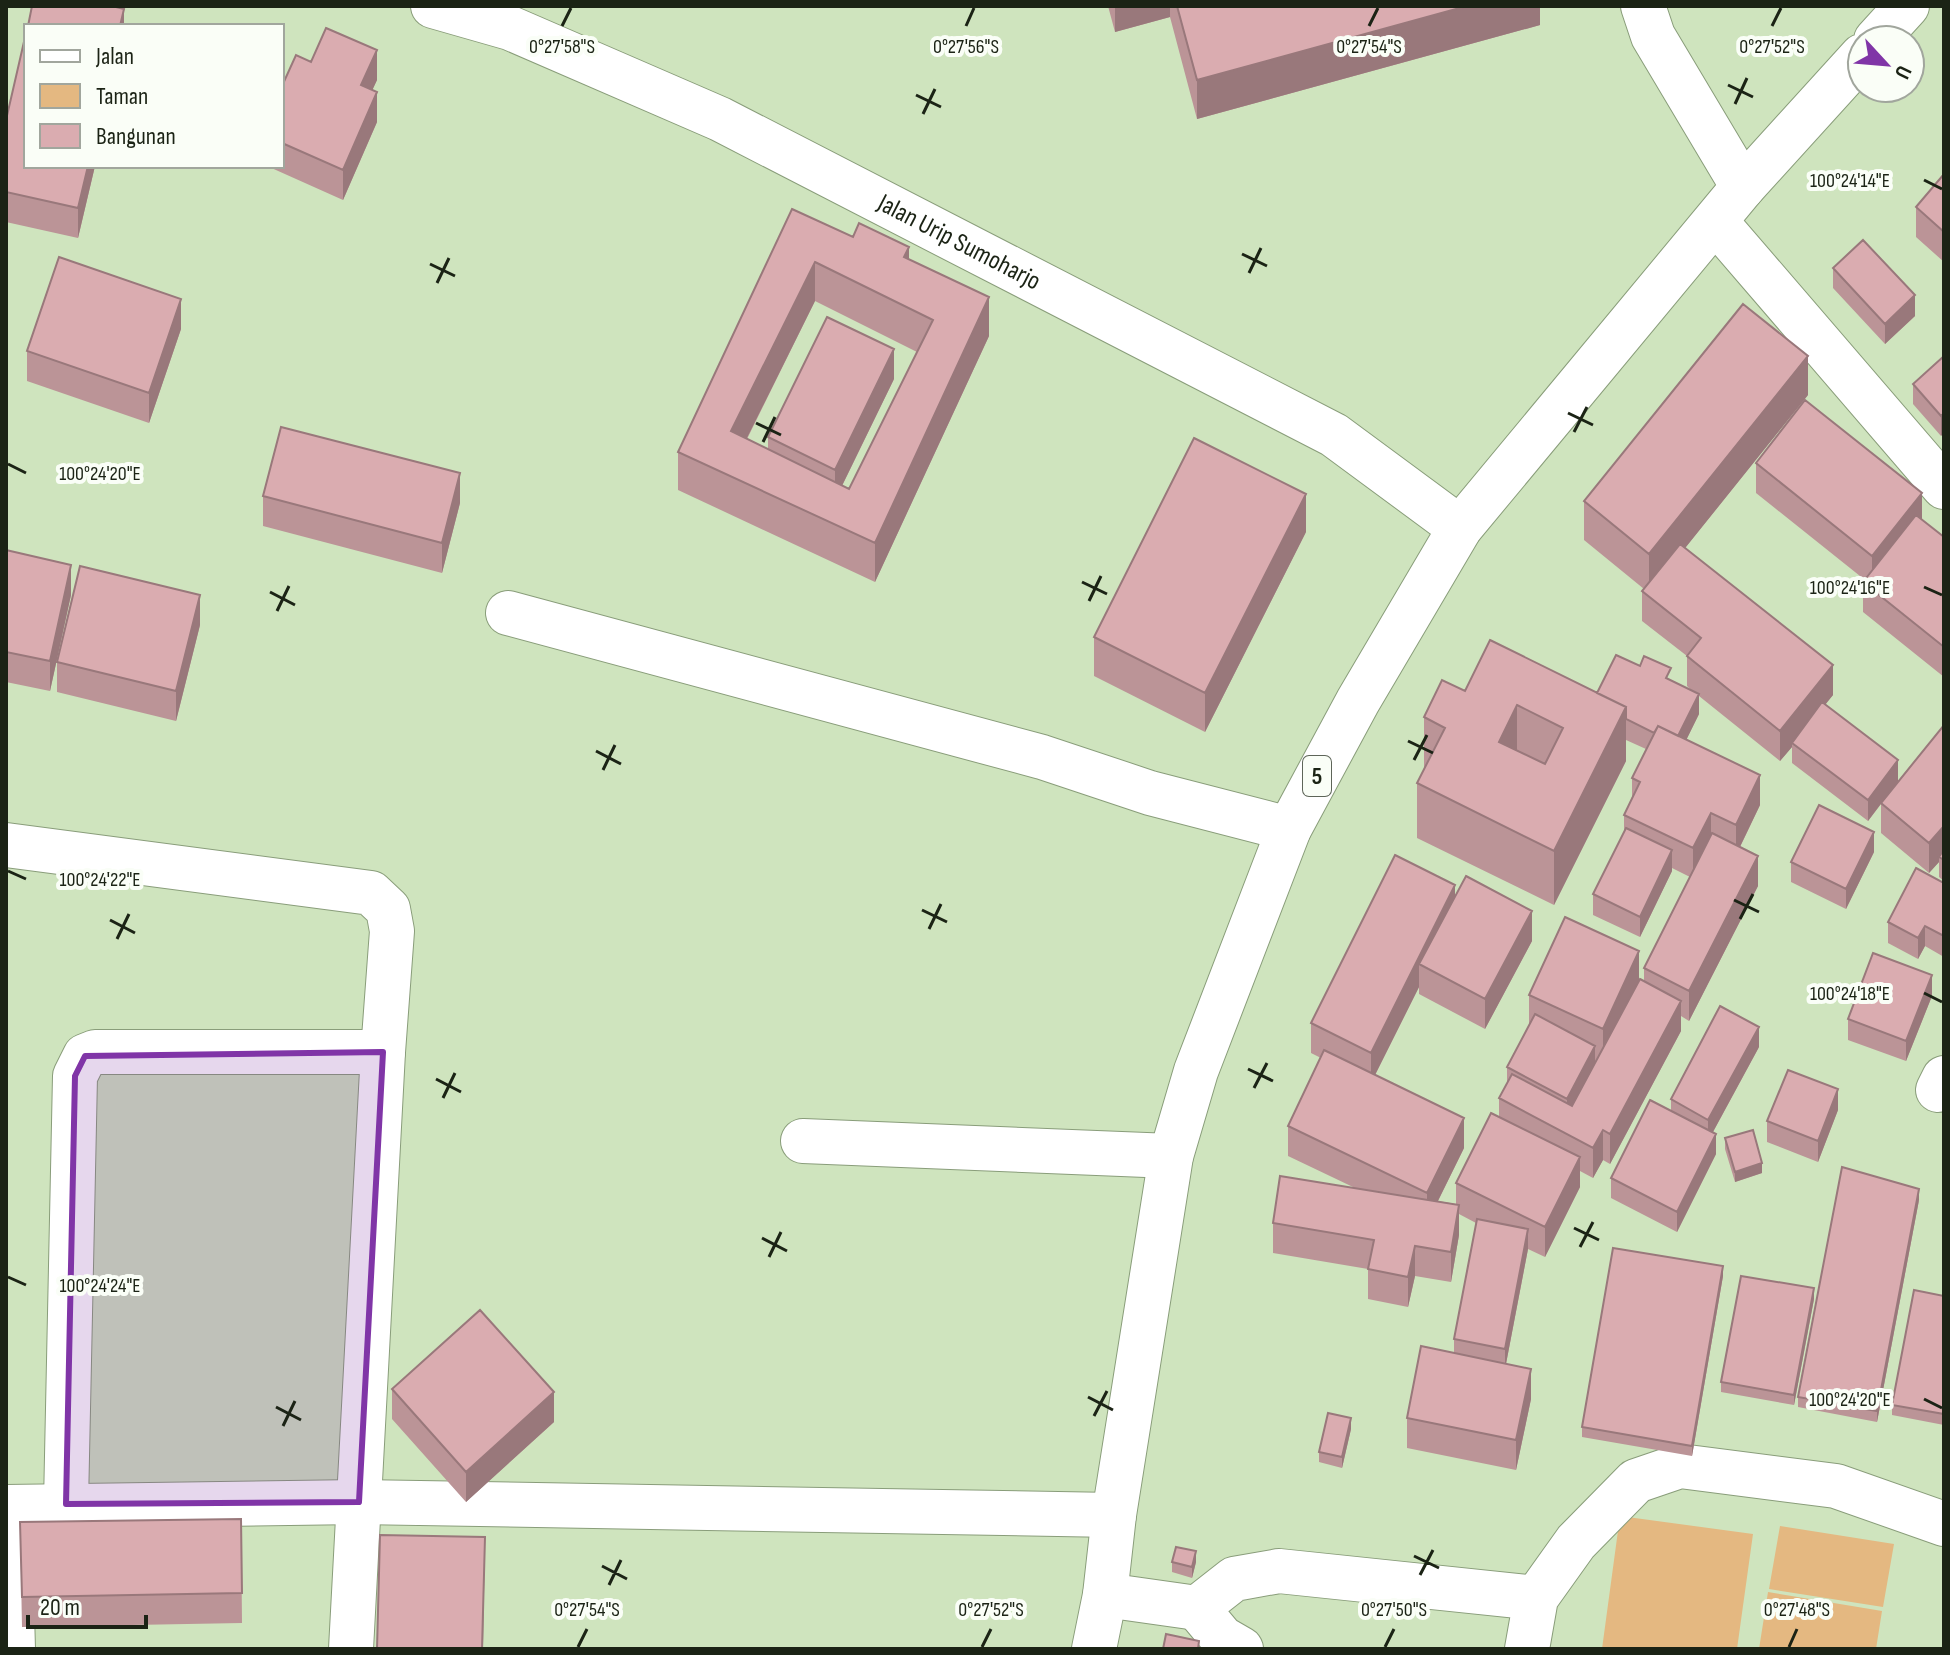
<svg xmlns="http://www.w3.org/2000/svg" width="1950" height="1655" font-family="'Sofia Sans Condensed',sans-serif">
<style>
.green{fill:#e4b881}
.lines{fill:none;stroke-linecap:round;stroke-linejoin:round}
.minor-casing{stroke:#899d7a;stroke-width:46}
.highway-casing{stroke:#899d7a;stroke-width:46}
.minor{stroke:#fff;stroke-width:44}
.highway{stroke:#fff;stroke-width:44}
.wall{fill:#bb9497;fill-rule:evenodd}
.shaded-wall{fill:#99787b}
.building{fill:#daacb0;stroke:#99787b;stroke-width:2;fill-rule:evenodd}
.marked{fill:#8035a7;fill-opacity:0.2;stroke:#8035a7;stroke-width:6;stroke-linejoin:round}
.ticks{fill:none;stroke:#1b2315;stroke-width:3}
.labels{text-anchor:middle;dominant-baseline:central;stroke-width:8;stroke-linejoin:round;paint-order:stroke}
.shield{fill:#fafef7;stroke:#5e6559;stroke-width:2}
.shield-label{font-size:24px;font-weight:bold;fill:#1b2315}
.street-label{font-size:26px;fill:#1b2315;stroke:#fafef7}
.ticks-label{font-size:20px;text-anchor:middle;fill:#1b2315;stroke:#fafef7;stroke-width:8;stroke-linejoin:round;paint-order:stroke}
</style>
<rect width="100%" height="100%" fill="#cfe4be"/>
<path class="green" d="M1620,1516L1753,1534L1737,1649H1602Z
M1780,1526L1894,1544L1883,1607L1769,1589Z
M1768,1592L1882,1611L1876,1649H1759Z"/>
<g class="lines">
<g class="minor-casing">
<g id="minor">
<path id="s1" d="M433,6L510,28L720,119L1334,435L1460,528"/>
<path d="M1643,6L1653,36L1743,187"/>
<path d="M1716,222L1944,487"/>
<path d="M508,613L1042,757L1150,793L1289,829"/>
<path d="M6,845L371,893L388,909L392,931L383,1052L351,1649"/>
<path d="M1938,1090L1944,1078"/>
<path d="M803,1141L1171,1156"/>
<path d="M66,1504L75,1076L85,1056L95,1052H383"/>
<path d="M6,1507L359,1502L1114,1515"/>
<path d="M9,1507L13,1649"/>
<path d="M1105,1595L1197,1608"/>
<path d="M1241,1649L1222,1638L1197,1608L1234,1579L1279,1571L1536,1598"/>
<path d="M1527,1649L1536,1598L1576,1542L1636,1481L1680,1466L1836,1486L1944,1524"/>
</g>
</g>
<g class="highway-casing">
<path id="highway" d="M1876,40L1907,6
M1094,1649L1105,1595L1114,1515L1171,1156L1196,1071L1289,829L1358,701L1460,528L1743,187L1862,56"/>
</g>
<use href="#minor" class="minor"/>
<use href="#highway" class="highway"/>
</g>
<path class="wall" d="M1108,6H1540V25L1197,119L1170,17L1115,32Z
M311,62L377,80L372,90L377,122L343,200L267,166H282V86Z
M6,120L95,166L78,238L6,222Z
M1944,174V262L1916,237V207Z
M792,209L853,237L909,260L989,336L875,582L678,490V452ZM815,301L917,352L849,489L842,486L894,379L768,437V450L747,439Z
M1833,268L1915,316L1885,344L1833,288Z
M181,329L149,423L27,381V351Z
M1944,356L1941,436L1913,404V384Z
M1808,395L1685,548L1833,695L1825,704L1898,781L1944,725V881L1939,877V862L1929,873L1881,833V804L1868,821L1792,763V747L1780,761L1699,696V714L1686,740L1760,805L1740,847L1758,886L1689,1021L1681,1016V1031L1610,1164L1603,1160L1593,1178L1580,1171V1187L1545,1257L1528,1249L1506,1364L1531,1399L1516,1470L1407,1448V1418L1454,1353V1339L1476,1223L1459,1214V1235L1451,1282L1415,1276L1408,1307L1368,1299V1269L1273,1253V1223L1353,1187L1288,1156V1126L1321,1058L1311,1053V1023L1455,896L1532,941L1485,1029L1419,994V987L1375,1075L1464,1148L1438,1201L1456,1204V1183L1499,1117V1098L1507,1083V1067L1529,1025V995L1639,979L1644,981V968L1690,877L1672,868V871L1640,937L1593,915V894L1624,832V815L1632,797V778L1646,749L1626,740V761L1554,905L1417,838V783L1424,770V717L1465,691L1597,693L1671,680L1691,690L1687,686V656L1642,621V591L1644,589L1584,540V501Z
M1756,463L1922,520L1944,537V677L1863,612V582L1865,580L1756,493Z
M263,496L460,503L442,573L263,526Z
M1306,532L1205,732L1094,676V637Z
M6,550L71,595L50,691L6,682Z
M200,625L176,721L57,692V662Z
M1874,852L1846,909L1791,882V862Z
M1944,883V957L1925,946L1918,959L1888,943V922Z
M1932,996L1906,1061L1848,1040V1019Z
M1759,1047L1713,1132L1716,1154L1677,1232L1611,1198V1178L1671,1111V1099Z
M1838,1110L1818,1162L1767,1142V1121Z
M1725,1138L1762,1173L1735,1182L1725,1149Z
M1919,1200L1877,1422L1798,1407V1397Z
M1723,1276L1692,1456L1582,1437V1427Z
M1944,1296V1425L1892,1415V1405Z
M1814,1299L1794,1405L1721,1392V1382Z
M392,1389L554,1422L466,1502L392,1419Z
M1351,1429L1342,1468L1319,1462V1452Z
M241,1519L242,1623L22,1627L20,1522Z
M1172,1562H1196L1192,1578L1172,1572Z"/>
<path class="shaded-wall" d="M1115,6H1170V17L1115,32Z
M1467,6H1540V25L1197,119V80Z
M124,9V26H120Z
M377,50V80L361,115V85Z
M377,92V122L343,200V170Z
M88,166H95L78,238V208Z
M909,247V286L904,257Z
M815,262V301L731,470V431Z
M1915,295V316L1885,344V324Z
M989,297V336L875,582V543Z
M181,299V329L149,423V393Z
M894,349V379L835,500V470Z
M1808,356V395L1649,593V554Z
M1944,413V433L1941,436V416Z
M460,473V503L442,573V543Z
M1922,493V523L1872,586V556Z
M1306,494V532L1205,732V693Z
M71,565V595L50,691V661Z
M200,595V625L176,721V691Z
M1833,665V695L1794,744L1792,743V747L1780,761V731Z
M1699,694V714L1675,763V743Z
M1517,705V759L1499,742Z
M1626,707V761L1554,905V851Z
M1898,760V781L1868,821V800Z
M1760,775V805L1736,855V825Z
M1711,813V843L1693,878V848Z
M1944,826V855L1939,857V862L1929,873V843Z
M1874,832V852L1846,909V889Z
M1672,850V871L1640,937V917Z
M1758,856V886L1689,1021V991Z
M1455,885V915L1419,964V987L1371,1083V1053Z
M1532,911V941L1485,1029V999Z
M1925,926V946L1918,959V938Z
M1639,951V981L1603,1059V1029Z
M1932,975V996L1906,1061V1041Z
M1681,1001V1031L1610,1164V1134Z
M1759,1027V1047L1708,1141V1120Z
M1595,1046V1066L1567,1119V1099Z
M1838,1089V1110L1818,1162V1141Z
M1464,1118V1148L1427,1223V1193Z
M1603,1130V1160L1593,1178V1148Z
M1716,1134V1154L1677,1232V1212Z
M1580,1157V1187L1545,1257V1227Z
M1762,1163V1173L1735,1182V1172Z
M1919,1189V1200L1877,1422V1411Z
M1459,1205V1235L1451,1282V1252Z
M1528,1229V1249L1505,1369V1349Z
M1415,1246V1276L1408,1307V1277Z
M1723,1266V1276L1692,1456V1446Z
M1814,1288V1299L1794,1405V1395Z
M1531,1369V1399L1516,1470V1440Z
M554,1392V1422L466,1502V1472Z
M1351,1418V1429L1342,1468V1457Z
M485,1537L483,1649H482Z
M1196,1551V1562L1192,1578V1567Z"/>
<path class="building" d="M32,6H112L124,9L120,26H28Z
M1177,6H1467L1197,80Z
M326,28L377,50L361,85L377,92L343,170L282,143V86L296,55L311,62Z
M26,33V166H88L78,208L6,192V120Z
M1944,174V232L1916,207Z
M792,209L853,237L859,223L909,247L904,257L989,297L875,543L678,452ZM815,262L933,320L849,489L731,431Z
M1863,240L1915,295L1885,324L1833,268Z
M59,257L181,299L149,393L27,351Z
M1743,304L1808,356L1649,554L1584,501Z
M827,317L894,349L835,470L768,437Z
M1944,356V413L1941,416L1913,384Z
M1805,400L1922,493L1872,556L1756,463Z
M281,427L460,473L442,543L263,496Z
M1194,438L1306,494L1205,693L1094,637Z
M1916,515L1944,537V647L1863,582Z
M1680,544L1833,665L1780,731L1687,656L1701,638L1642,591Z
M6,550L71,565L50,661L6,652Z
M80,566L200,595L176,691L57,662Z
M1490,640L1626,707L1554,851L1417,783L1445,728L1424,717L1442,680L1465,691ZM1517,705L1563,728L1545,764L1499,742Z
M1616,655L1640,666L1644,656L1671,668L1666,678L1699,694L1678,736L1658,726L1654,733L1626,719V707L1597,693Z
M1822,702L1898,760L1868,800L1792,743Z
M1944,725V826L1929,843L1881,803Z
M1658,726L1760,775L1736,825L1711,813L1693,848L1624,815L1640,782L1632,778Z
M1819,805L1874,832L1846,889L1791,862Z
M1626,828L1672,850L1640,917L1593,894Z
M1712,833L1758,856L1689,991L1644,968Z
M1944,849V860L1939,857Z
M1395,855L1455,885L1371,1053L1311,1023Z
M1916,868L1944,883V936L1925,926L1918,938L1888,922Z
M1466,876L1532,911L1485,999L1419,964Z
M1565,917L1639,951L1603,1029L1529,995Z
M1873,953L1932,975L1906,1041L1848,1019Z
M1640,979L1681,1001L1610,1134L1603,1130L1593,1148L1499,1098L1512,1074L1572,1106Z
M1720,1006L1759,1027L1708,1120L1671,1099Z
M1535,1014L1595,1046L1567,1099L1507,1067Z
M1324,1050L1464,1118L1427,1193L1288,1126Z
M1788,1070L1838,1089L1818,1141L1767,1121Z
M1650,1100L1716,1134L1677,1212L1611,1178Z
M1491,1113L1580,1157L1545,1227L1456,1183Z
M1753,1130L1762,1163L1735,1172L1725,1138Z
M1842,1167L1919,1189L1877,1411L1798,1397Z
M1280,1176L1459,1205L1451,1252L1415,1246L1408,1277L1368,1269L1374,1240L1273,1223Z
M1477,1219L1528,1229L1505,1349L1454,1339Z
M1613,1248L1723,1266L1692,1446L1582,1427Z
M1741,1276L1814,1288L1794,1395L1721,1382Z
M1914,1290L1944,1296V1414L1892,1405Z
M480,1310L554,1392L466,1472L392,1389Z
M1421,1346L1531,1369L1516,1440L1407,1418Z
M1328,1413L1351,1418L1342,1457L1319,1452Z
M241,1519L242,1593L22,1597L20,1522Z
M380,1535L485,1537L482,1649H377Z
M1176,1547L1196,1551L1192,1567L1172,1562Z
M1166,1634L1199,1641L1198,1649H1163Z"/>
<path class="marked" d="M383,1052L359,1502L66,1504L75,1076L85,1056Z"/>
<path class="ticks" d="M562,26L571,8M966,26L974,8M1369,26L1378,8M1772,26L1781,8M1728,85L1753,97M916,95L941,107M1735,104L1747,78M923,114L935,89M1924,180L1942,189M1242,254L1267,266M430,264L455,276M1249,273L1261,248M437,283L449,258M1568,413L1593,425M756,423L781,435M1574,432L1587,407M763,442L775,417M8,464L26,473M1082,582L1107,594M1924,587L1942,595M270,592L295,605M1089,601L1101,576M277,611L289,586M1408,741L1433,753M596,751L621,764M1414,760L1427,735M603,770L615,745M8,871L26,879M1734,900L1759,912M922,910L947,922M1740,919L1753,894M110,920L135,933M929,929L941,904M117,939L129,914M1924,993L1942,1002M1248,1069L1273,1081M436,1079L461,1092M1254,1088L1267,1063M443,1098L455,1073M1574,1228L1599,1240M762,1238L787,1251M1580,1247L1593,1222M769,1257L781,1232M8,1277L26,1285M1088,1397L1113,1410M1924,1399L1942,1408M276,1407L301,1420M1094,1416L1107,1391M283,1426L295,1401M1414,1556L1439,1568M602,1566L627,1579M1420,1575L1433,1550M609,1585L621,1560M578,1647L587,1629M982,1647L991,1629M1385,1647L1394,1629M1789,1647L1797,1629"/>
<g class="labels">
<rect class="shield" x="1303" y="756" width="28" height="40" rx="6"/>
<g class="shield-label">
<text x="1317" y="776">5</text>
</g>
<g class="street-label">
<text stroke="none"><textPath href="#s1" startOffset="578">Jalan Urip Sumoharjo</textPath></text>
</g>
</g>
<g class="ticks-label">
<text x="562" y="53">0°27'58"S</text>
<text x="966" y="53">0°27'56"S</text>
<text x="1369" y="53">0°27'54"S</text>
<text x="1772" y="53">0°27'52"S</text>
<text x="1850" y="187">100°24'14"E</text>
<text x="100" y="480">100°24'20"E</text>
<text x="1850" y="594">100°24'16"E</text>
<text x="100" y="886">100°24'22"E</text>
<text x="1850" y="1000">100°24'18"E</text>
<text x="100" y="1292">100°24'24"E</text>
<text x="1850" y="1406">100°24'20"E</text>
<text x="587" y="1616">0°27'54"S</text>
<text x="991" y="1616">0°27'52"S</text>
<text x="1394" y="1616">0°27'50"S</text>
<text x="1797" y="1616">0°27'48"S</text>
</g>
<rect width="1950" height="1655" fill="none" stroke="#1b2315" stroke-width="16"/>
<rect x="24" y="24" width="260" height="144" fill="#fafef7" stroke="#a1a69d" stroke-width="2"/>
<rect x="40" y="50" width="40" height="12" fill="#ffffff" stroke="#a1a69d" stroke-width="2"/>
<text x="96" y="64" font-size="24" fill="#1b2315">Jalan</text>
<rect x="40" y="84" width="40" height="24" fill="#e4b881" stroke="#a1a69d" stroke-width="2"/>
<text x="96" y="104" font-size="24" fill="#1b2315">Taman</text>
<rect x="40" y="124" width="40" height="24" fill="#daacb0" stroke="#a1a69d" stroke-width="2"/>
<text x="96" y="144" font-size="24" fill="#1b2315">Bangunan</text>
<g transform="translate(1886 64) rotate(116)"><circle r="38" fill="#fafef7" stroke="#a1a69d" stroke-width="2"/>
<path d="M0-6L14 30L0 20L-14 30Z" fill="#8035a7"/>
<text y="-12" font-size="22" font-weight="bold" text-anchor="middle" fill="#1b2315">U</text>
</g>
<path d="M28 1615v12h118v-12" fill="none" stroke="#1b2315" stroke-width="4"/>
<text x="40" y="1615" font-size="24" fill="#1b2315" stroke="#fafef7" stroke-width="6" paint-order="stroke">20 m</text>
</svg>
